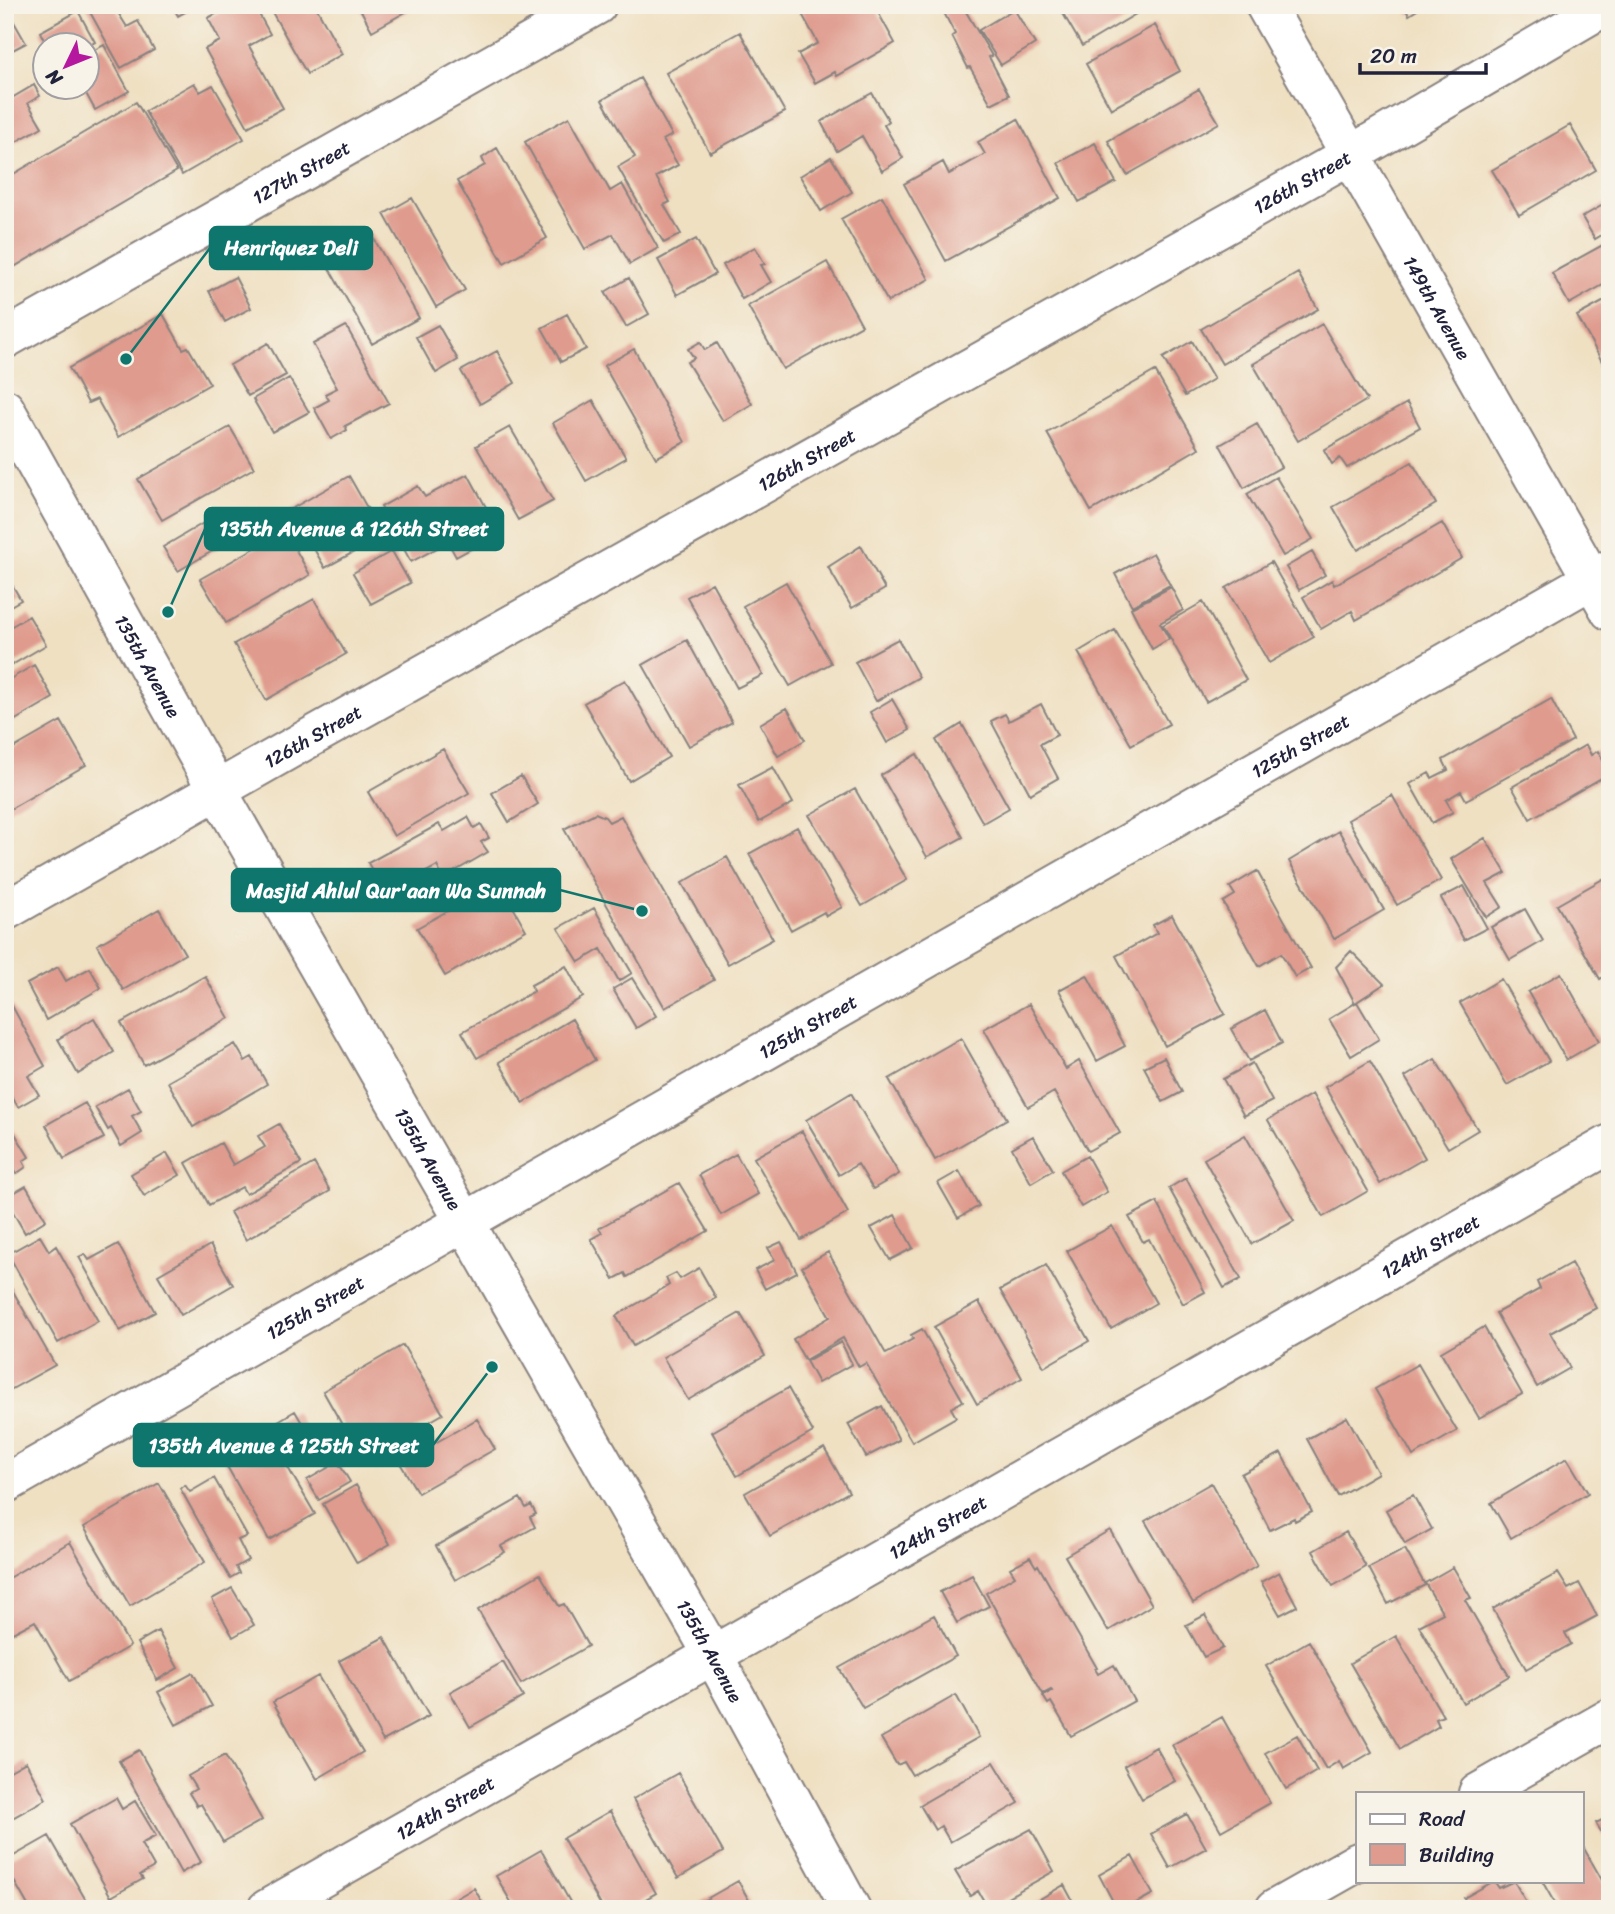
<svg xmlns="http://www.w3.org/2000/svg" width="1615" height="1914" font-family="Sriracha,sans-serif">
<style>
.building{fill:#df9b8e}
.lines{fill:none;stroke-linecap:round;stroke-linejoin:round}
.minor-casing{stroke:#88817e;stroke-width:42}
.minor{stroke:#fff;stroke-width:38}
.labels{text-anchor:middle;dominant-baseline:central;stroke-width:6;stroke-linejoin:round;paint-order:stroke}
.street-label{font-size:19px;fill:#22223b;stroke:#f7f3e8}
.leader{fill:none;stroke:#0f766e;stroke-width:2.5}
.callout-dot{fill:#0f766e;stroke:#f7f3e8;stroke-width:2.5}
.callout{fill:#0f766e;stroke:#0f766e;stroke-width:2.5}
.callout-label{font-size:21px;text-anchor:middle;font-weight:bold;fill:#fff}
</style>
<rect width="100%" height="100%" fill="#f7f3e8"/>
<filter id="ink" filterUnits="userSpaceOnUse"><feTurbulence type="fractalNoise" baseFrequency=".0143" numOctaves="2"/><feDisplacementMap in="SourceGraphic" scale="14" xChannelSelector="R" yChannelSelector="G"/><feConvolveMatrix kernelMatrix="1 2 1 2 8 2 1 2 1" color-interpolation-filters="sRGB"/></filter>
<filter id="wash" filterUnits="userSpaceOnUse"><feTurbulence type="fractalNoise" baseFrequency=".00686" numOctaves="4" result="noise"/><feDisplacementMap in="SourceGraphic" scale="28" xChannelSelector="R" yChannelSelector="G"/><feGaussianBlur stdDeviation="1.57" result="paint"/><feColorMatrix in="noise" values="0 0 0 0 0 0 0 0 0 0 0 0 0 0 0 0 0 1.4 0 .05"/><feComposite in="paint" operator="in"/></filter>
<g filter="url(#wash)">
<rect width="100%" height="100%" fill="#efe0c2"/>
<g id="blocks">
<path class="building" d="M86,5H127L117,11L127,27L138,21L154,50L121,68Z
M172,5H198L178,16Z
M228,5H254L270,34L249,46L283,108L248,127L205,49L220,41L208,18L229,7Z
M268,5H315L342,54L307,74Z
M358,5H418L372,31Z
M797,5H874L895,43L837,76L835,72L815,83L798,54L818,43Z
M940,5H962L992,56L989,57L1009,95L991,104L970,67L968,68L952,36L955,34Z
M1058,5H1151L1082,46Z
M1403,5H1425L1409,15Z
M1014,9L1035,44L1001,65L979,30Z
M78,11L95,42L88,46H47L40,32Z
M10,15L26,43L5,54V17Z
M1155,25L1180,71L1111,109L1086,64Z
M740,32L785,112L710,153L666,73Z
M104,45L129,91L95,110L83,88H88V53Z
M640,78L672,135L663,140L678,165L656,177L670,202L664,205L681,234L664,243L646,214L645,215L618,167L635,157L602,100Z
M194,83L200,92L213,85L244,139L182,175L145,111Z
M34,85L40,96L28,103L42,127L5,148V102Z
M1199,89L1219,123L1127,175L1108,141Z
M872,93L889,121L884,125L903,158L882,171L862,136L837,151L821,122Z
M136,102L177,171L14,267L5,251V179Z
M569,117L610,191L622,184L658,248L630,264L613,234L585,249L525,142Z
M1018,119L1060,198L946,261L904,184L943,162L949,174L985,154L978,142Z
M1570,125L1596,170L1519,215L1492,170Z
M1095,143L1116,182L1079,202L1058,163Z
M497,148L547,238L504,263L457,181L485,165L482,158Z
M831,157L852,192L821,211L800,176Z
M882,196L929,279L888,302L841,219Z
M412,198L465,290L436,307L384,214Z
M1610,201V230L1595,239L1582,217Z
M369,230L419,318L372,344L322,256Z
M696,239L715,274L677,295L658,260Z
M1610,241V281L1569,304L1552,273Z
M755,247L765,264L761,265L771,282L742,299L723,265Z
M827,262L862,325L783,369L748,306Z
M1298,273L1318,309L1222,364L1201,329Z
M235,277L251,308L225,322L209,291Z
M629,278L649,314L626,327L605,292Z
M1610,298V364L1605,367L1577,316Z
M163,314L183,349L188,347L210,384L118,437L97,399L88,403L69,368Z
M567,314L586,349L561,362L542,328Z
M1322,324L1367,400L1298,441L1253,364Z
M438,325L458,360L436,373L416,337Z
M346,326L389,403L345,426L347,430L331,439L314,408L329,400L325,394L337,388L313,344Z
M1192,341L1214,379L1185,396L1163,358Z
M700,342L705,350L717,343L752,404L723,421L687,362L694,358L688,349Z
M268,343L286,375L248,396L230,365Z
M634,349L685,442L656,458L604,366Z
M497,351L515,383L480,404L461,371Z
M1155,371L1199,448L1091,511L1047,433Z
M289,378L309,412L272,432L253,399Z
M593,400L626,458L586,481L553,423Z
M1407,403L1420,427L1347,468L1340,458L1332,464L1324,450Z
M1257,424L1281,467L1244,488L1220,445Z
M230,427L254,468L162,520L138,479Z
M510,427L553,501L518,520L476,446Z
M1412,462L1436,504L1358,550L1333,507Z
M468,474L500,533L456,557L448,542L411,562L381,507L418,486L425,497Z
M349,476L383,536L325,568L291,509Z
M1276,477L1313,539L1283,556L1247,494Z
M222,512L232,529L242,523L247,531L178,571L163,547Z
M1442,523L1462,558L1356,620L1352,611L1321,629L1303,597L1332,580L1334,585Z
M285,531L310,575L226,623L200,579Z
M861,546L885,589L852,608L828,567Z
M392,551L410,583L371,604L353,573Z
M1312,552L1325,575L1299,590L1286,567Z
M1153,553L1170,585L1132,606L1115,574Z
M1271,562L1314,637L1269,663L1226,588Z
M786,582L831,663L790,686L743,606Z
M11,583L21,600L5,609V586Z
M712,583L763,675L737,688L687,597Z
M1171,587L1183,610L1160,623L1169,639L1152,649L1131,608Z
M314,599L346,654L266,700L234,644Z
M1203,602L1246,680L1206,702L1163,625Z
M29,616L46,645L5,669V630Z
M1115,630L1169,724L1131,745L1078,652Z
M898,639L919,677L876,701L855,662Z
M687,640L732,722L689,746L643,665Z
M34,665L53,698L5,726V682Z
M625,680L669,757L629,781L584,703Z
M892,699L910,730L887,743L870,712Z
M1551,699L1573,740L1466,800L1461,791L1446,800L1453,812L1432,823L1410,784L1429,773L1432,778L1448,770L1443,760Z
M1041,704L1057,735L1040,744L1058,778L1030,794L991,721L1005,714L1009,721Z
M787,708L805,740L778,756L760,724Z
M61,721L86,765L5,812V753Z
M962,724L1009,808L983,823L936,740Z
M1586,745L1591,755L1598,751L1610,773L1530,819L1512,787Z
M443,749L469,793L394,836L368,792Z
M917,754L963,837L927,857L881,775Z
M773,767L793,803L759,822L739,785Z
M521,776L538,804L509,822L492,793Z
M855,789L907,880L862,906L809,815Z
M1392,795L1441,880L1397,905L1348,820Z
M595,813L605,817L609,822L621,816L714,980L665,1008L564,829Z
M468,817L474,828L481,824L489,838L481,842L488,852L443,878L437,866L385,894L368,863L439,824L444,831Z
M797,827L842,907L826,916L824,912L791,930L749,854Z
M1339,831L1384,910L1334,939L1289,861Z
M1485,838L1506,873L1487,883L1502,907L1486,917L1451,859Z
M727,857L773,939L728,964L682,883Z
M1257,871L1311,968L1295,977L1281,953L1259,966L1223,902L1235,895L1230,887Z
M1610,875V973L1600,979L1557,905Z
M499,882L526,930L445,976L417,928Z
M1464,886L1487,928L1464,940L1441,898Z
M594,908L632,973L619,981L601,949L579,962L558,928Z
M159,909L185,954L123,990L97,945Z
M1525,909L1543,941L1510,960L1491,927Z
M1172,915L1225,1014L1165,1046L1116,956L1157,933L1153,925Z
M1351,951L1384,984L1355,1003L1336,967Z
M566,966L583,997L477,1058L462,1032L534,991L531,985Z
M58,967L66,981L90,968L101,988L46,1020L27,984Z
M1561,973L1599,1041L1566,1060L1528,992Z
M1087,975L1125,1046L1097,1061L1059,990Z
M205,976L229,1018L144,1065L121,1023Z
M632,978L656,1016L636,1028L613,989Z
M1501,979L1549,1061L1507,1085L1460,1003Z
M5,993L45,1066L28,1076L39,1095L18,1107L5,1085Z
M1357,1002L1379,1039L1351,1056L1329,1019Z
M1029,1004L1066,1069L1079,1061L1120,1133L1088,1151L1054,1092L1028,1107L984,1029Z
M1265,1010L1282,1043L1249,1061L1231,1029Z
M94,1018L114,1052L78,1074L58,1039Z
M572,1019L595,1060L523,1103L499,1062Z
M961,1038L1007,1119L935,1160L889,1079Z
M235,1044L245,1061L252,1057L267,1084L193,1127L168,1082Z
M1164,1057L1182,1092L1163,1102L1144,1067Z
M1435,1059L1478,1130L1448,1148L1405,1077Z
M1370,1061L1425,1158L1380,1184L1325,1087Z
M1252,1063L1272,1101L1244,1116L1223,1079Z
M128,1088L141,1111L132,1116L142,1133L121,1146L111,1128L108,1130L95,1107Z
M851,1093L899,1174L873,1189L858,1164L839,1175L806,1120Z
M1312,1094L1368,1191L1323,1217L1268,1120Z
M85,1103L104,1138L64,1159L46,1125Z
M5,1117L29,1157L23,1161L26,1167L16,1174L14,1170L8,1173L5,1169Z
M279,1124L301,1163L246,1194L242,1187L209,1205L186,1163L221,1143L233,1165L265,1147L258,1136Z
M802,1131L848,1213L801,1240L754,1158Z
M1245,1135L1294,1221L1252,1244L1204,1159Z
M1033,1136L1053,1170L1031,1183L1012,1148Z
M167,1153L180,1175L144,1196L131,1174Z
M736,1154L758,1194L721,1215L699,1175Z
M1087,1156L1107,1192L1081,1207L1061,1171Z
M314,1163L330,1191L246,1240L230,1212Z
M959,1171L979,1206L958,1218L938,1183Z
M1186,1178L1241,1279L1224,1288L1169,1188Z
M679,1183L708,1231L627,1277L625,1273L614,1279L591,1239L602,1233L599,1228Z
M26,1186L46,1220L25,1233L5,1198Z
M1157,1202L1205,1292L1183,1304L1149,1239L1143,1242L1129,1217Z
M895,1215L913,1248L890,1260L871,1228Z
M1112,1226L1156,1303L1111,1329L1067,1251Z
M40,1236L49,1251L56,1246L98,1321L58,1343L8,1254Z
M781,1242L797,1272L765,1289L755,1270L775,1260L768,1248Z
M118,1244L155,1312L120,1331L79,1257L85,1254L89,1260Z
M210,1245L233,1285L181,1315L158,1275Z
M828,1252L886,1354L913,1339L911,1335L922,1329L963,1401L951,1408L956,1417L912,1442L866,1363L859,1367L843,1338L805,1360L793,1339L830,1317L802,1267Z
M1571,1263L1596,1308L1550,1333L1570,1368L1537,1387L1496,1313L1540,1289L1537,1282Z
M1046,1265L1089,1341L1044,1367L1000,1290Z
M699,1268L716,1298L633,1346L616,1316L669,1285L666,1278L676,1273L680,1279Z
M10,1286L55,1365L10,1390L5,1382V1288Z
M979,1302L1022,1378L977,1404L934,1327Z
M740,1313L765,1356L688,1400L663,1357Z
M1484,1327L1522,1394L1479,1418L1441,1352Z
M841,1342L852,1364L818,1383L806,1361Z
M403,1345L443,1414L362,1460L323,1391Z
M1418,1364L1457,1431L1413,1456L1375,1389Z
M788,1388L813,1432L737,1476L712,1432Z
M882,1406L899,1440L866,1457L848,1424Z
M295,1411L313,1442L290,1455L273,1424Z
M1347,1417L1378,1473L1338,1496L1307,1439Z
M477,1419L495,1449L418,1493L400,1463Z
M269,1435L315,1514L269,1540L224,1461Z
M824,1448L849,1492L770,1536L745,1493Z
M1281,1453L1312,1512L1295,1521L1294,1518L1270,1530L1241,1474Z
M1567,1458L1588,1493L1511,1538L1491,1503Z
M338,1462L350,1482L319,1500L307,1480Z
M214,1478L247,1536L238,1540L248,1560L236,1567L239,1573L230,1578L180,1488L185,1485L190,1492Z
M159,1483L205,1562L130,1606L84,1527Z
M1211,1483L1257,1566L1193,1603L1145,1521Z
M356,1485L390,1544L357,1563L323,1504Z
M1413,1495L1432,1529L1405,1544L1386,1510Z
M520,1498L526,1508L531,1505L536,1514L530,1517L535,1527L501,1546L505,1552L455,1580L436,1546Z
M1110,1530L1152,1605L1108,1631L1065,1556Z
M1346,1532L1366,1567L1333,1586L1313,1551Z
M70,1542L130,1646L69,1681L35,1621L5,1637V1580Z
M1405,1549L1425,1585L1388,1604L1369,1568Z
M1030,1557L1036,1567L1038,1565L1097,1668L1095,1669L1098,1674L1114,1665L1134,1701L1071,1736L1051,1702L1048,1704L1043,1696L1052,1691L1051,1690L1043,1694L986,1593L1015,1576L1010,1568Z
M1453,1567L1471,1598L1465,1600L1509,1676L1463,1703L1419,1626L1443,1613L1425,1583Z
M1279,1572L1297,1606L1280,1615L1261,1582Z
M1558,1573L1568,1589L1579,1583L1597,1616L1565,1633L1571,1644L1526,1669L1493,1609Z
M540,1574L559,1606L564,1604L588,1646L521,1684L478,1610Z
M972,1575L989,1606L957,1623L940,1592Z
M232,1588L254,1625L233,1637L212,1599Z
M934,1615L956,1656L863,1708L839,1668Z
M1205,1615L1223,1648L1204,1657L1186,1625Z
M158,1631L178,1668L157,1680L137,1643Z
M1396,1636L1443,1716L1436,1719L1439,1726L1400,1749L1350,1663Z
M384,1637L429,1716L383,1741L339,1661Z
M1309,1641L1372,1752L1343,1769L1339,1761L1326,1769L1266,1666Z
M503,1662L523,1697L470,1727L450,1692Z
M193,1673L212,1706L176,1725L158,1692Z
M318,1676L363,1752L317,1779L273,1702Z
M956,1695L979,1737L912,1775L904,1762L897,1765L881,1738Z
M1222,1717L1270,1803L1221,1831L1172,1745Z
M1297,1735L1317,1771L1286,1789L1265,1753Z
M1156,1747L1175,1781L1142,1799L1124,1766Z
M139,1750L201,1862L181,1873L119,1761Z
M225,1755L262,1820L223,1842L201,1804L197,1806L189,1793L196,1789L188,1776Z
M26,1762L46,1799L5,1822V1774Z
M994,1762L1019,1803L950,1842L941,1826L935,1830L920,1805Z
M678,1773L723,1852L678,1878L633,1799Z
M116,1798L122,1809L135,1801L156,1836L141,1844L154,1867L140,1875L143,1879L111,1897L70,1824Z
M610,1811L656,1893L628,1909H603L563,1838Z
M1187,1814L1206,1848L1170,1868L1151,1834Z
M1610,1816V1847L1596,1823Z
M1031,1829L1054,1871L988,1908L978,1891L970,1896L955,1871Z
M49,1836L91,1909H30L5,1865V1861Z
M1582,1845L1610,1894V1909H1558L1542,1881H1582Z
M541,1850L574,1909H515L496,1876Z
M1132,1856L1153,1894L1125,1909H1117L1099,1875Z
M738,1881L754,1909H705L701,1902Z
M1494,1881L1499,1888L1514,1881L1530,1909H1470L1464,1898Z
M1064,1885L1077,1909H1023Z
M474,1888L486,1909H438Z"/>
</g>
</g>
<g filter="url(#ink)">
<use href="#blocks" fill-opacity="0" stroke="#88817e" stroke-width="2"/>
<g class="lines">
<g class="minor-casing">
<g id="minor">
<path id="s1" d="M1265,5L1610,611"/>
<path id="s2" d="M5,339L597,5"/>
<path id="s3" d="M5,409L217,790L713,1655L851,1909"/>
<path id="s4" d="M5,911L288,750L1350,155L1607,5"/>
<path id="s5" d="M5,1484L1610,569"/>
<path d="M1478,1793L1610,1718"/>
<path id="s6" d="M267,1909L1610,1144"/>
<path d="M1275,1909L1358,1862"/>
</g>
</g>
<use href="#minor" class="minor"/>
</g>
</g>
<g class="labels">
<g class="street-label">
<text stroke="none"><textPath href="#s2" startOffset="340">127th Street</textPath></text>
<text stroke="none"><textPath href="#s4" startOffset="1488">126th Street</textPath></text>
<text stroke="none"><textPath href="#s1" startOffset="348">149th Avenue</textPath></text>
<text stroke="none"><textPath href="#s4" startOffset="920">126th Street</textPath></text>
<text stroke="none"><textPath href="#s3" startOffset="294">135th Avenue</textPath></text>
<text stroke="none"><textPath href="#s4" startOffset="354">126th Street</textPath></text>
<text stroke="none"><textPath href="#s5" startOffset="1491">125th Street</textPath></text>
<text stroke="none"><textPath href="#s5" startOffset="924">125th Street</textPath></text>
<text stroke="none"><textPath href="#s3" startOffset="861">135th Avenue</textPath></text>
<text stroke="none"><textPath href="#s6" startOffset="1339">124th Street</textPath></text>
<text stroke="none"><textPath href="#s5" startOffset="357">125th Street</textPath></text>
<text stroke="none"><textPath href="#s6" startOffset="772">124th Street</textPath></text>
<text stroke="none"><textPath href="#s3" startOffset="1428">135th Avenue</textPath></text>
<text stroke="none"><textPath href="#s6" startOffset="205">124th Street</textPath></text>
</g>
</g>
<path class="leader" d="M126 359L210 248M168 612L205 529M642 911L560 890M492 1367L433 1445"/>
<g class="callout-dot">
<circle cx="126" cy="359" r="7"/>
<circle cx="168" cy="612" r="7"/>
<circle cx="642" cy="911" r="7"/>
<circle cx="492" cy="1367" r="7"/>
</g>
<g class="callout">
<rect x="210" y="227" width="162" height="42" rx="7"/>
<rect x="205" y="508" width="298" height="42" rx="7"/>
<rect x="232" y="869" width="328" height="42" rx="7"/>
<rect x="134" y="1424" width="299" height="42" rx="7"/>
</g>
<g class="callout-label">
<text x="291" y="255">Henriquez Deli</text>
<text x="354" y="536">135th Avenue &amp; 126th Street</text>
<text x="396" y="898">Masjid Ahlul Qur'aan Wa Sunnah</text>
<text x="284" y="1453">135th Avenue &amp; 125th Street</text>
</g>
<rect width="1615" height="1914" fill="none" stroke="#f7f3e8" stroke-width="28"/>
<rect x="1356" y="1792" width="228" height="91" fill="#f7f3e8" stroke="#a29fa3" stroke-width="2"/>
<rect x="1370" y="1814" width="35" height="10" fill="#ffffff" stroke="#a29fa3" stroke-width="2"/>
<text x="1419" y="1826" font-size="21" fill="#22223b">Road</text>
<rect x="1370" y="1844" width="35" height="21" fill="#df9b8e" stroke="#a29fa3" stroke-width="2"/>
<text x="1419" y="1862" font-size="21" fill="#22223b">Building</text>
<g transform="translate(66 66) rotate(227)"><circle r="33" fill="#f7f3e8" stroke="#a29fa3" stroke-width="2"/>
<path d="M0-5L12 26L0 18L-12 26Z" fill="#b5179e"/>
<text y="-10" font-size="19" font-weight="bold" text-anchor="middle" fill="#22223b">N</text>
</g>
<path d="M1360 63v10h126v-10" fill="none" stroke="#22223b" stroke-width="3.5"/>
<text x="1370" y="63" font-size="21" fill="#22223b" stroke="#f7f3e8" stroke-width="5" paint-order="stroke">20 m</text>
</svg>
